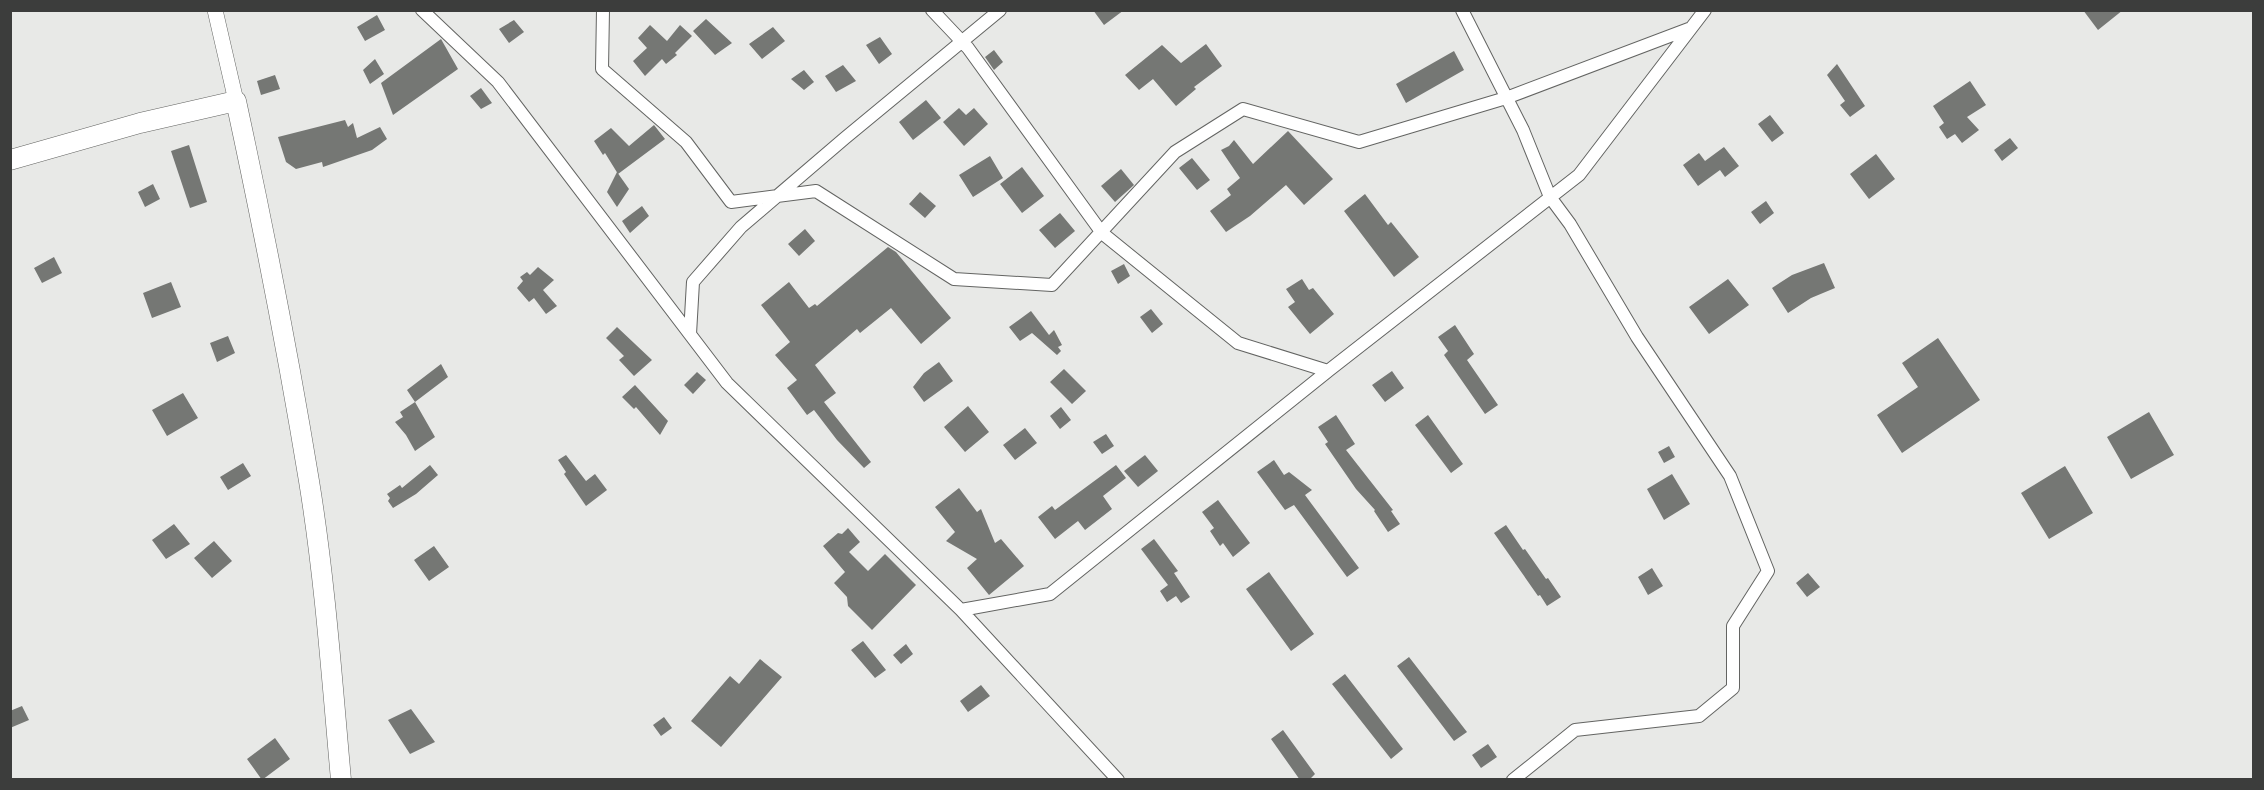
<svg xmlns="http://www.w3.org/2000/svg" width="2264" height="790" font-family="'PT Sans',sans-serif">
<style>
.building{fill:#757774}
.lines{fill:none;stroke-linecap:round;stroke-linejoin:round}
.minor-casing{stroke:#636462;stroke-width:14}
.tertiary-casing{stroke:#636462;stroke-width:16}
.primary-casing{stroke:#636462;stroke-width:21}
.minor{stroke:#fff;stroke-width:12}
.tertiary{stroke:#fff;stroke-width:15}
.primary{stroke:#fff;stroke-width:20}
</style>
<rect width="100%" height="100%" fill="#e8e9e7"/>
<path class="building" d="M1093,10H1124L1104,25Z
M2083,10H2123L2098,30Z
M377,15L385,30L365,41L357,27Z
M706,19L732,43L715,55L693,31Z
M514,20L524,32L509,43L499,29Z
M650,25L667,41L680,25L692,36L675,53L677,55L666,64L662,59L645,76L633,61L647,48L638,38Z
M773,27L785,41L762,59L749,44Z
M880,37L892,54L879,64L866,45Z
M441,39L458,69L393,115L381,83Z
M1206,44L1222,66L1194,87L1196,89L1176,106L1153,79L1139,90L1125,75L1162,45L1181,63Z
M994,50L1003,62L994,70L985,57Z
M1454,51L1464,70L1406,103L1396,84Z
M375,59L384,74L370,84L363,70Z
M1837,64L1865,106L1850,117L1840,105L1845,101L1827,75Z
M843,65L856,81L836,92L825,76Z
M804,70L814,82L804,90L791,79Z
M275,75L280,89L261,95L257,81Z
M1970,81L1986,105L1967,117L1979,130L1962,143L1955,134L1947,139L1939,127L1944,123L1933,106Z
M481,88L492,103L481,109L470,96Z
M926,100L941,118L913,140L899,122Z
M959,108L966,115L974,108L988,124L964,146L943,122Z
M1770,115L1784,133L1772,142L1758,124Z
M345,120L348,127L353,123L357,138L380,127L387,139L372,150L323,167L322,162L296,169L286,162L278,137Z
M654,125L665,139L618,174L605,153L603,155L594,141L611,128L629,146Z
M1288,131L1333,179L1304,205L1286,185L1250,216L1226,232L1210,211L1231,195L1227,189L1240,178L1221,150L1229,146L1234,140L1253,164Z
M2010,138L2018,148L2002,161L1994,150Z
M189,145L207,202L190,208L171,151Z
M1724,147L1739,166L1725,177L1720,170L1698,186L1683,165L1699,153L1705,161Z
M1876,154L1895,179L1869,199L1850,174Z
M990,156L1003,178L973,197L959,175Z
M1192,158L1210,180L1197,190L1179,168Z
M1022,167L1044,196L1022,213L1000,184Z
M1121,169L1134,185L1115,202L1101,186Z
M617,172L629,189L617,207L607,192Z
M153,184L160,199L145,207L138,192Z
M920,192L936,206L925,218L909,204Z
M1365,194L1388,225L1391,222L1419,257L1394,277L1344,211Z
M1766,201L1774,213L1760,224L1751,212Z
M642,206L649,216L630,233L622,221Z
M1060,213L1075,231L1055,248L1039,230Z
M805,229L815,241L799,256L788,244Z
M888,247L896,252L951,318L921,344L891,308L860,333L857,329L815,365L836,393L824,402L871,462L864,468L837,440L814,410L807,415L787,388L797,380L775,355L790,342L761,305L789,282L809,308L815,304L817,306Z
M54,257L62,273L42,283L34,268Z
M1824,263L1835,288L1811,298L1788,313L1772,288L1792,275Z
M1124,264L1130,276L1118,284L1111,271Z
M538,267L554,280L543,290L557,306L546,314L534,298L529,302L517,288L523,281L520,277L527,272L530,275Z
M1302,279L1309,290L1313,288L1334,314L1310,334L1288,307L1295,302L1286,289Z
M1728,279L1749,305L1709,334L1689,307Z
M171,282L181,307L152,318L143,293Z
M1151,309L1163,324L1152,333L1140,317Z
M1031,311L1049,335L1054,330L1062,345L1058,347L1061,351L1057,355L1032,333L1020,341L1009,327Z
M1455,325L1474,354L1467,360L1498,405L1485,414L1444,355L1448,351L1438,337Z
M617,327L652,360L634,376L619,360L624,356L606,338Z
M228,336L235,353L217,362L210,343Z
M1938,338L1980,400L1902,453L1877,415L1918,387L1902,363Z
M939,362L953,381L924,402L913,387L924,373Z
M441,364L448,377L415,402L407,390Z
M1064,369L1086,391L1072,404L1050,382Z
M1392,371L1404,388L1385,402L1372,385Z
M697,372L706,380L693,394L684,385Z
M635,385L668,421L660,435L636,407L634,409L622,397Z
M183,393L198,418L167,436L152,410Z
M415,402L435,437L415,451L406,435L395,422L403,417L400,412Z
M968,406L989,432L965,452L944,427Z
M1061,407L1071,420L1060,429L1050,416Z
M2149,412L2174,455L2131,479L2107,437Z
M1336,415L1355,444L1346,450L1393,510L1391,511L1400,524L1388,532L1374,511L1375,510L1356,489L1325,444L1328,442L1318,427Z
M1428,415L1463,464L1451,473L1415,425Z
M1025,428L1037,443L1015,460L1003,445Z
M1106,434L1114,446L1102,454L1093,442Z
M1669,446L1675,457L1664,463L1658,452Z
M566,455L586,481L595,474L607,490L586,506L564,474L566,472L558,460Z
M1145,455L1158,471L1138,487L1124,471Z
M1274,460L1284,475L1289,472L1312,490L1305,495L1359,568L1347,577L1294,505L1285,510L1257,472Z
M243,463L251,476L228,490L220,477Z
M430,465L438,475L416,494L393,508L388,501L390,498L387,494L400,485L402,488Z
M1116,465L1126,478L1103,496L1112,509L1085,530L1078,521L1055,539L1038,517L1052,506L1055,510Z
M2065,466L2093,513L2049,539L2021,493Z
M1672,474L1690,504L1664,520L1647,489Z
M959,488L977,512L981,509L995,543L1001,539L1024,566L989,595L967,568L977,559L946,541L955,532L935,507Z
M1218,500L1250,543L1233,557L1223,543L1220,546L1210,531L1214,528L1202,512Z
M174,524L190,544L166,559L152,540Z
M1506,525L1523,550L1525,549L1546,579L1548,578L1561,597L1547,606L1540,595L1538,596L1494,533Z
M848,528L860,542L849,552L868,571L885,554L916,585L872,630L848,606L847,597L834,583L845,572L823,546L838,533L842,534Z
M1154,539L1178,571L1174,573L1190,597L1181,603L1176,596L1167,602L1160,591L1168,585L1141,549Z
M214,541L232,561L212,578L194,558Z
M434,546L449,567L429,581L414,560Z
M1652,568L1663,586L1648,595L1638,577Z
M1269,572L1314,634L1291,651L1246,589Z
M1808,573L1820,587L1807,597L1796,583Z
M863,641L886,670L875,678L851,650Z
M906,644L913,654L901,664L893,655Z
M1409,657L1467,732L1454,741L1397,666Z
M760,659L782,677L721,747L691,721L730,676L739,684Z
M1345,674L1403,749L1391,759L1332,684Z
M981,685L990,696L968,712L960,701Z
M22,706L29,720L10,728V711Z
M411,709L435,742L410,754L388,720Z
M664,717L672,728L661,736L653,725Z
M1283,730L1315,774L1309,780H1300L1271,739Z
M275,738L290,759L262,780L247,759Z
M1488,744L1497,757L1481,768L1472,755Z"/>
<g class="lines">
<g class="minor-casing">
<path id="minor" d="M422,10L498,82L727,383L961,610L1118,780
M603,10L602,69L686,142L731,202L816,191L954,279L1052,285L1175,152L1243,109L1359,142L1506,98L1691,28
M932,10L968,48L1102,233L1238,343L1328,371L1579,175L1705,10
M1462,10L1523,130L1550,197L1570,224L1637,337L1730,476L1768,571L1733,626V688L1699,716L1575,730L1513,780
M690,334L693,282L741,227L845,138L1000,10
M961,610L1050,594L1328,371"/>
</g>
<g class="tertiary-casing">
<path id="tertiary" d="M215,10L236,101"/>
</g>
<g class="primary-casing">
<path id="primary" d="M10,160L140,123L236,101C263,226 288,353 309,481C325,579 332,680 341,780"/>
</g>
<use href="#minor" class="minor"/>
<use href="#tertiary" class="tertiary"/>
<use href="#primary" class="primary"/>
</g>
<rect width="2264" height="790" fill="none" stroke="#3c3d3c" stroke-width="24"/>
</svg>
